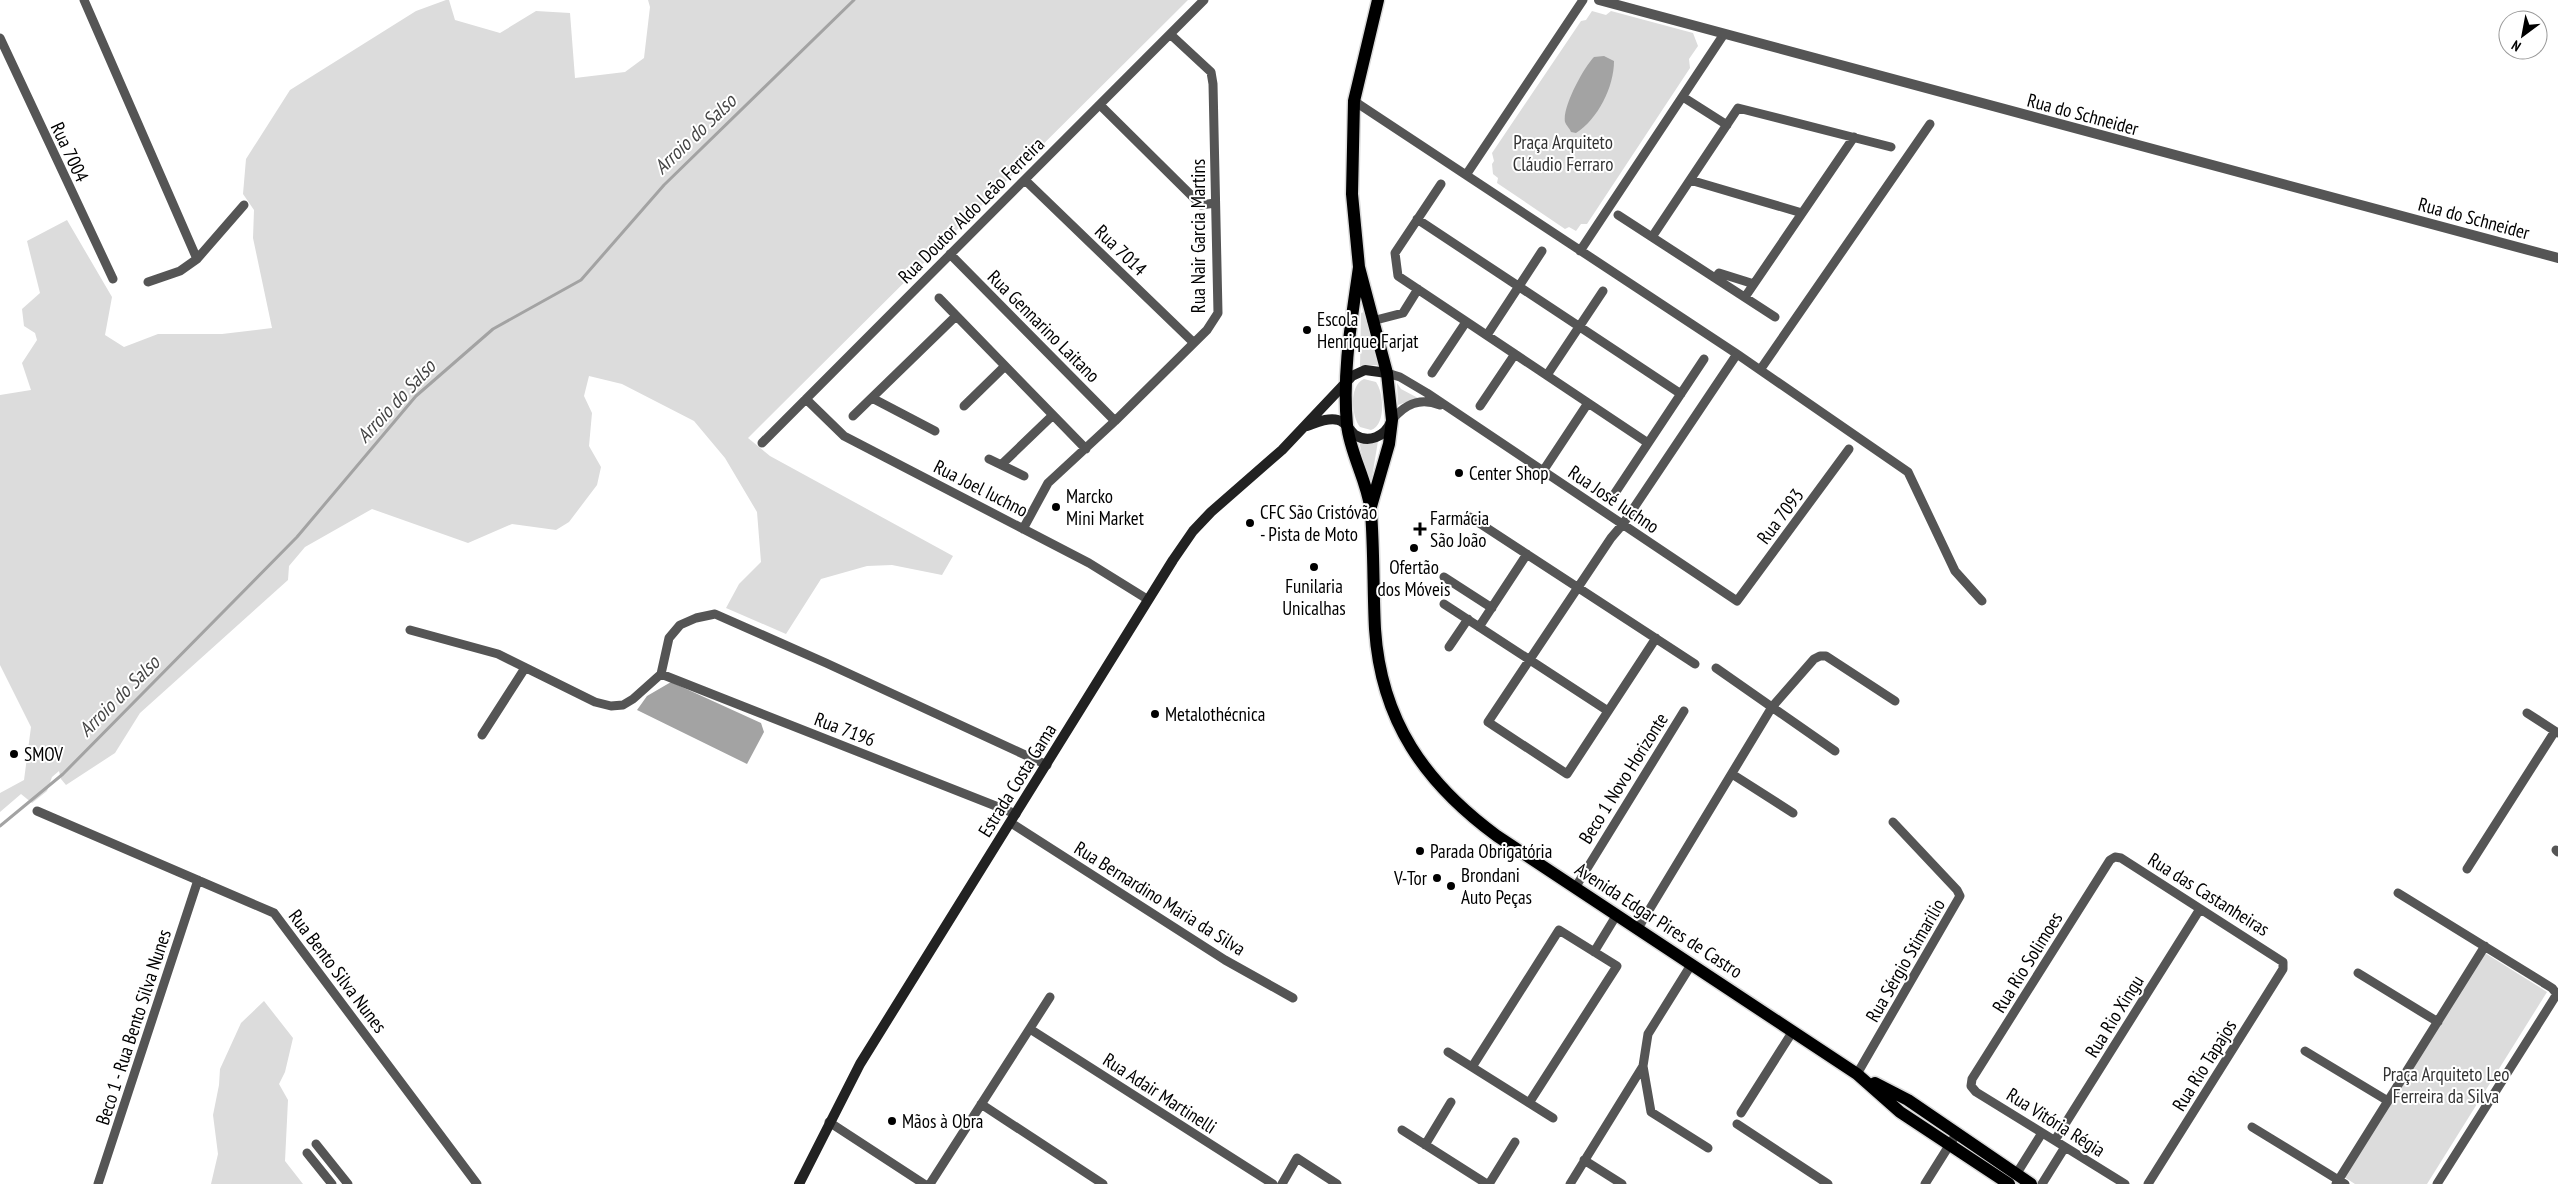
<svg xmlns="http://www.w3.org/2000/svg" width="2558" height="1184" font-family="'PT Sans Narrow',sans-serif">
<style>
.green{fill:#dcdcdc}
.water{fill:#a3a3a3}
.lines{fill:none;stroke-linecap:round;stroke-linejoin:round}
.stream{stroke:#a3a3a3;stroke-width:3}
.primary-casing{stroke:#dbdbdb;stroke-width:15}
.minor{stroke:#555;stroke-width:9}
.tertiary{stroke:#555;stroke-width:10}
.secondary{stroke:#222;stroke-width:10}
.primary{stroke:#000;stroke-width:12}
.poi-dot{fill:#000;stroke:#fff;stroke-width:2}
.labels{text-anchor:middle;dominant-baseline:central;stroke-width:4;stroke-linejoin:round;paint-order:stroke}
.street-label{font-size:19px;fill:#000;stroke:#fff}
.park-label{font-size:19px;fill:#333;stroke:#fff}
.poi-label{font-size:19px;fill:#000;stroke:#fff;text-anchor:start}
.water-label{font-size:20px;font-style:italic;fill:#444;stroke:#fff}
</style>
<rect width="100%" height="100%" fill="#fff"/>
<path class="green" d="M446,0H449L455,20L500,33L536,11L570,13L575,78L625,72L644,58L650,7L648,0H1188L748,438L770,456L953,556L942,575L892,565L867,566L821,579L786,634L726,608L739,584L761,562L757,512L725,458L694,421L622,384L589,376L584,396L592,413L589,446L601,467L597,485L569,522L556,530L512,524L468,543L372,509L305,547L289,566L288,580L140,713L115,753L66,785L61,779L59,771L52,777L47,791L32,803L21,794L0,812V793L24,780L31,727L0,665V395L31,390L22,363L37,340L35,333L24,326L22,309L40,293L27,241L67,220L112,297L105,335L124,347L158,334H222L272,328L253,238L254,210L243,194L246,159L290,90L416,11Z
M1592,11L1606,15L1611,11L1693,33L1698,46L1689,59L1690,68L1587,224H1581L1576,231L1569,227L1565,229L1497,183L1498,178L1493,174L1492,164L1494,161L1492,153L1581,21L1586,20Z
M1367,311L1379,365L1360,366L1361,313Z
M1364,379L1376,382C1384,393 1386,425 1371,430L1360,427C1351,416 1349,385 1364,379Z
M1397,383L1401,389L1418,398L1398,405Z
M1359,441H1378L1371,483H1368Z
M2485,953L2547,992L2427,1184H2355L2344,1177Z
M264,1001L293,1038L285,1072L279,1084L288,1100L285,1161L303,1184H211L218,1154L213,1115L219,1085L220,1069L241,1023Z"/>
<path class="water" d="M1604,56L1614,61C1614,87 1598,119 1576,133L1571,132C1570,129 1566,125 1565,122C1562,107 1584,67 1594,57Z
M671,682L761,723L764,732L747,764L637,710L647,696Z"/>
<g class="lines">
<path class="stream" d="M0,826L63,774L297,537L416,396L493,329L581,280L664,185L854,0"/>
<g class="primary-casing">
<path id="primary" d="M1359,267C1352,318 1342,372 1347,425C1350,454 1368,482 1371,512C1374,551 1373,590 1375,629C1381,721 1425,783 1497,836L1857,1074L1900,1112L2009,1184
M1370,510L1389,444L1392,420L1387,373L1359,267L1352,194L1354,101L1378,0
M1875,1083L1908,1100L2031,1184"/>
</g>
<path class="minor" d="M84,0L197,259
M0,38L113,279
M1683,97L1727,125
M1354,101L1737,354L1908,472L1955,571L1982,601
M1100,105L1201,205L1215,203
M1466,175L1583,0
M1025,180L1194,343
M1690,180L1802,213
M1441,184L1395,253L1398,276L1648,443
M1618,215L1775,317
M1417,219L1681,394
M1652,237L1738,108L1891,147
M1580,251L1724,34
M950,254L1115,421
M1715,278L1719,273L1754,284
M148,282L180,271L197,259L244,205
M1745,297L1854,137
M939,298L1086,449
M1372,321L1403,313L1418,289
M1487,335L1542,251
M1760,370L1930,124
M1387,373L1400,377L1427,393L1737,601L1849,449
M1432,373L1466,322
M1547,375L1603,291
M872,398L935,431
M806,399L844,436L1089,563L1147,599
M964,406L1005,366
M1480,406L1515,354
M853,416L956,316
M1392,420C1405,404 1420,397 1440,405
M762,443L1204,0
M989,459L1024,476
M1001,465L1053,415
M1543,471L1588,403
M1613,496L1704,359
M1470,517L1695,664
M1023,529L1048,483L1115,421L1207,330L1218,313L1213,84L1211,72L1170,34
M1444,577L1492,608
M1444,604L1608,711
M1479,627L1527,554
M410,630L498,654L595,702L611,706L623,705L633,699L661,674L669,638L680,625L696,618L715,614L826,663L1047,765
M1656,638L1567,774L1488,722L1611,538L1623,524L1737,354
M1449,647L1468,619
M1716,668L1835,751
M661,674L1016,814
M2527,713L2558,733
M482,735L525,668
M1732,774L1793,813
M37,811L274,913L477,1184
M1011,823L1225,960L1293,998
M2556,850L2558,852
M2467,869L2555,731
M1575,888L1684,711
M2398,893L2552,988L2557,994L2437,1184
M1637,930L1772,707L1814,659L1820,656H1826L1895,701
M1594,952L1616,916
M1691,965L1648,1034L1643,1066L1651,1112L1708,1148
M2358,973L2438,1022
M1030,1029L1273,1184
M2305,1051L2388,1101
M1448,1052L1553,1118
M1472,1067L1559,930L1617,966L1529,1103
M1857,1074L1960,896L1957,890L1893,822
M981,1104L1103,1184
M1741,1113L1793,1031
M829,1122L924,1184
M1737,1124L1828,1184
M2252,1127L2345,1184
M1402,1130L1487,1184
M2055,1140L2200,909
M316,1144L348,1184
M1425,1145L1451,1102
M307,1153L332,1184
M1584,1160L1622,1184
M2017,1173L2042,1133
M98,1184L198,880
M930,1184L1050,997
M1282,1184L1297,1158L1337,1184
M1489,1184L1515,1142
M1570,1184L1643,1066
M1925,1184L1957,1133
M2042,1184L2065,1147
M2125,1184L1976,1092L1971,1086L1972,1079L2110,860L2115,857L2121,858L2283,962V969L2148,1184
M2336,1184L2485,946"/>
<path class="tertiary" d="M1599,0L2558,258"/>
<path class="secondary" d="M1307,426C1316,423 1328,417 1338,420C1346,422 1349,430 1355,435C1369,444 1385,436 1391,422
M799,1184L860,1064L1173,560L1193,531L1211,512L1282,450L1352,376L1365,370L1387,373"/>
<use href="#primary" class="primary"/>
</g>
<g class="poi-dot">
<circle cx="1307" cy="330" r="5"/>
<circle cx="1459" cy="473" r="5"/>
<circle cx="1056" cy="507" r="5"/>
<circle cx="1250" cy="523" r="5"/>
<path d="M1417.5 521.5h5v5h5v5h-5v5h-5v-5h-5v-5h5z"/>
<circle cx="1414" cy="548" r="5"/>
<circle cx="1314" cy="567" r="5"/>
<circle cx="1155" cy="714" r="5"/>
<circle cx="14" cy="754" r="5"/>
<circle cx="1420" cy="851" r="5"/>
<circle cx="1437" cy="878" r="5"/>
<circle cx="1451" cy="886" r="5"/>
<circle cx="892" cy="1121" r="5"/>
</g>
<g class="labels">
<g class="street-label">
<text transform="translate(2083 114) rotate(15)">Rua do Schneider</text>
<text transform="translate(70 152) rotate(65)">Rua 7004</text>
<text transform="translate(971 210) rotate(-45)">Rua Doutor Aldo Leão Ferreira</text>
<text transform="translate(2474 218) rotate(15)">Rua do Schneider</text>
<text transform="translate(1198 236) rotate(-90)">Rua Nair Garcia Martins</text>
<text transform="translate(1121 250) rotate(44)">Rua 7014</text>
<text transform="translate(1044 326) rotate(45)">Rua Gennarino Laitano</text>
<text transform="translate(981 488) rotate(27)">Rua Joel Iuchno</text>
<text transform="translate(1614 499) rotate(34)">Rua José Iuchno</text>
<text transform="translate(1780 516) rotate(-53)">Rua 7093</text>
<text transform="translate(845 729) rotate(21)">Rua 7196</text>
<text transform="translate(1623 778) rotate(-58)">Beco 1 Novo Horizonte</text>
<text transform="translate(1017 780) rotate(-58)">Estrada Costa Gama</text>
<text transform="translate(2209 894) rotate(32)">Rua das Castanheiras</text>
<text transform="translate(1160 898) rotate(32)">Rua Bernardino Maria da Silva</text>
<text transform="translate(1659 920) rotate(33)">Avenida Edgar Pires de Castro</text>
<text transform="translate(1905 960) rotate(-60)">Rua Sérgio Stimarilio</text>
<text transform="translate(2027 962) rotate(-58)">Rua Rio Solimoes</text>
<text transform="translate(338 971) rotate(53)">Rua Bento Silva Nunes</text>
<text transform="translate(2114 1016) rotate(-58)">Rua Rio Xingu</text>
<text transform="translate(133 1027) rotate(-72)">Beco 1 - Rua Bento Silva Nunes</text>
<text transform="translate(2204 1065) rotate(-58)">Rua Rio Tapajos</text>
<text transform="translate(1160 1093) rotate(33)">Rua Adair Martinelli</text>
<text transform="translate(2056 1122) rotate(32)">Rua Vitória Régia</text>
</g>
<g class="park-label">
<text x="1563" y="142">Praça Arquiteto<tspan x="1563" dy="22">Cláudio Ferraro</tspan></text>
<text x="2446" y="1074">Praça Arquiteto Leo<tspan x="2446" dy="22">Ferreira da Silva</tspan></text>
</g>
<g class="poi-label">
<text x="1317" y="319">Escola<tspan x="1317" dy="22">Henrique Farjat</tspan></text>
<text x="1469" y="473">Center Shop</text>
<text x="1066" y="496">Marcko<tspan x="1066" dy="22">Mini Market</tspan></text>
<text x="1260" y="512">CFC São Cristóvão<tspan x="1260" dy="22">- Pista de Moto</tspan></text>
<text x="1430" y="518">Farmácia<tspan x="1430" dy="22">São João</tspan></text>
<text x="1414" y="567" text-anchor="middle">Ofertão<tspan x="1414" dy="22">dos Móveis</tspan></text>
<text x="1314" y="586" text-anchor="middle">Funilaria<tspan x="1314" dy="22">Unicalhas</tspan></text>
<text x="1165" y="714">Metalothécnica</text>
<text x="24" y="754">SMOV</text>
<text x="1430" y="851">Parada Obrigatória</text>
<text x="1461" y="875">Brondani<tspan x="1461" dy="22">Auto Peças</tspan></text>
<text x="1427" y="878" text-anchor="end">V-Tor</text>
<text x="902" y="1121">Mãos à Obra</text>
</g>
<g class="water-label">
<text transform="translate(695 134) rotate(-44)">Arroio do Salso</text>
<text transform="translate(396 401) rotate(-47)">Arroio do Salso</text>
<text transform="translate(119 696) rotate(-45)">Arroio do Salso</text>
</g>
</g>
<g transform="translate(2523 35) rotate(212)"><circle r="24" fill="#ffffff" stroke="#999999"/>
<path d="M0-4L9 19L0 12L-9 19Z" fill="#000000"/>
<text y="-8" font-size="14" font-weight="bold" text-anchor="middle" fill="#000000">N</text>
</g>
</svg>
